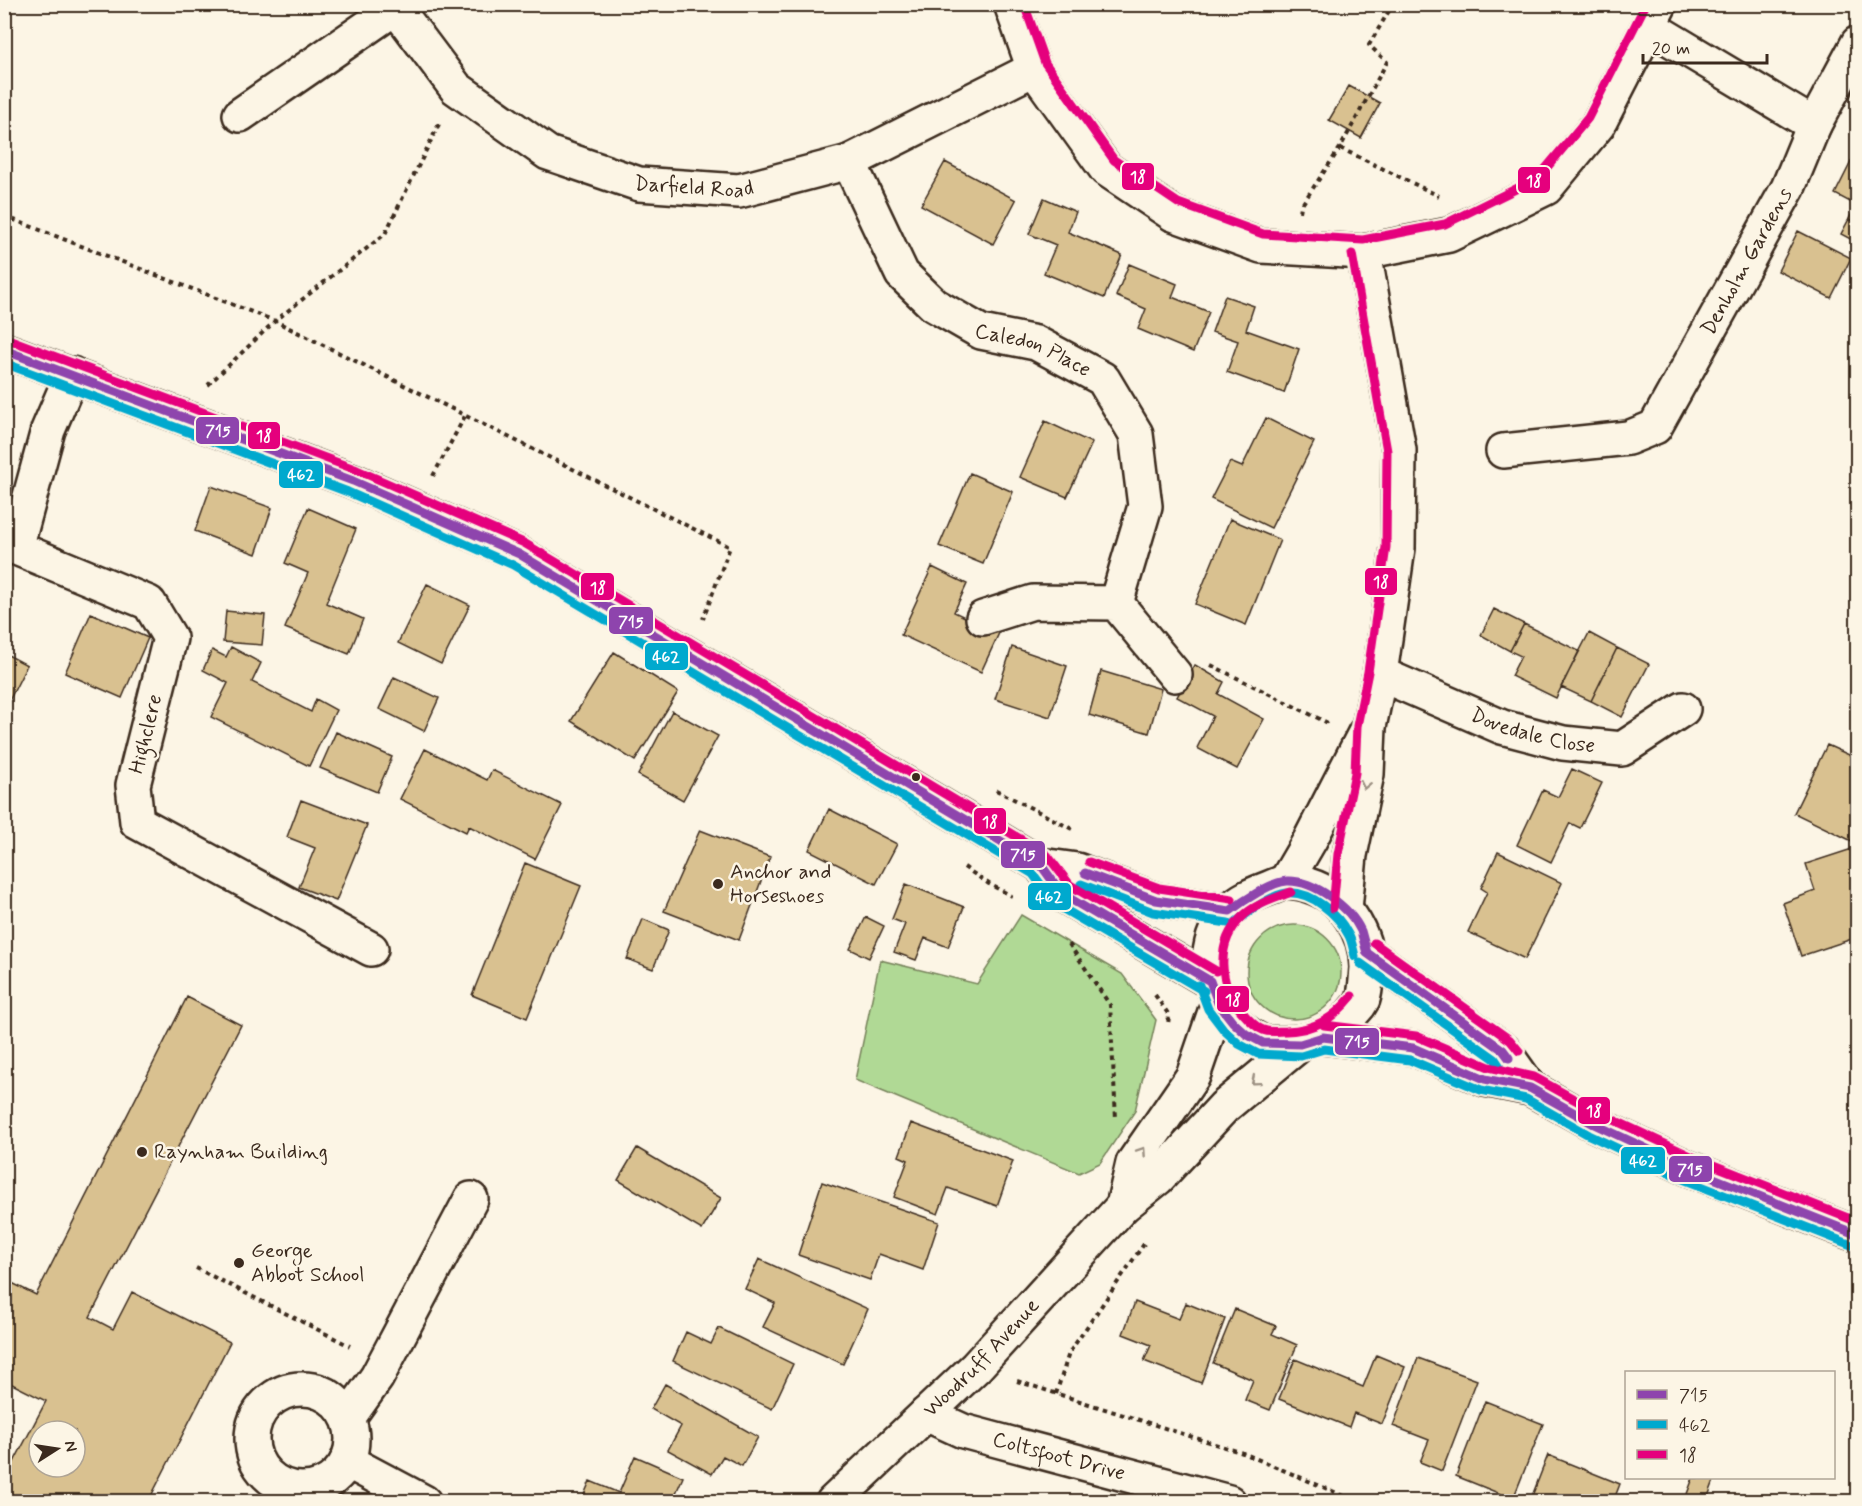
<svg xmlns="http://www.w3.org/2000/svg" width="1862" height="1506" font-family="Mynerve,sans-serif">
<style>
.green{fill:#b0d995;stroke:#76825a;stroke-width:1.5}
.building{fill:#d9c190;stroke:#3b2a1e;stroke-width:1.5;fill-rule:evenodd}
.lines{fill:none;stroke-linecap:round;stroke-linejoin:round}
.minor-casing{stroke:#3b2a1e;stroke-width:38}
.major-casing{stroke:#3b2a1e;stroke-width:38}
.path{stroke:#3b2a1e;stroke-width:4;stroke-dasharray:4.5 4.5;stroke-linecap:butt}
.minor{stroke:#fcf5e5;stroke-width:33}
.major{stroke:#fcf5e5;stroke-width:33}
.bus-1-casing{stroke:#fcf5e5;stroke-width:14}
.bus-2-casing{stroke:#fcf5e5;stroke-width:14}
.bus-3-casing{stroke:#fcf5e5;stroke-width:14}
.bus-1{stroke:#8e44ad;stroke-width:9}
.bus-2{stroke:#00a9ce;stroke-width:9}
.bus-3{stroke:#e5007d;stroke-width:9}
.oneway{stroke:#9c9082}
.bus-dot{fill:#3b2a1e;stroke:#fcf5e5;stroke-width:2}
.labels{text-anchor:middle;dominant-baseline:central;stroke-width:5;stroke-linejoin:round;paint-order:stroke}
.street-label{font-size:21px;fill:#3b2a1e;stroke:#fcf5e5}
.poi-label{font-size:21px;fill:#3b2a1e;stroke:#fcf5e5;text-anchor:start}
.line-badge{stroke:#fcf5e5;stroke-width:2}
.badge-label{font-size:16px;text-anchor:middle;font-weight:bold;fill:#fff}
</style>
<rect width="100%" height="100%" fill="#fcf5e5"/>
<filter id="ink" filterUnits="userSpaceOnUse"><feTurbulence type="fractalNoise" baseFrequency=".0167" numOctaves="2"/><feDisplacementMap in="SourceGraphic" scale="12" xChannelSelector="R" yChannelSelector="G"/><feConvolveMatrix kernelMatrix="1 2 1 2 8 2 1 2 1" color-interpolation-filters="sRGB"/></filter>
<g filter="url(#ink)">
<path class="green" d="M1021,915L1122,974L1156,1020L1135,1111L1100,1163L1079,1173L855,1080L880,960L977,984Z
M1247 972a47 47 0 1 1 94 0a47 47 0 1 1-94 0Z"/>
<path class="building" d="M1349,86L1380,103L1361,138L1329,120Z
M1858,148V224L1849,219L1856,205L1835,194Z
M945,162L1016,200L993,244L921,205Z
M1044,198L1076,212L1068,232L1122,255L1104,298L1044,273L1056,245L1029,234Z
M1849,219L1858,224V243L1841,234Z
M1798,231L1851,258L1831,298L1778,271Z
M1129,264L1177,284L1172,297L1209,312L1193,352L1138,329L1146,309L1116,296Z
M1225,296L1254,306L1246,330L1299,349L1284,393L1227,372L1238,341L1212,332Z
M1266,418L1314,442L1271,528L1211,499L1230,462L1242,467Z
M1045,421L1092,443L1067,497L1020,477Z
M970,473L1013,492L983,564L939,546Z
M211,486L272,508L256,554L195,531Z
M308,508L356,529L326,603L363,619L349,654L285,628L308,573L285,563Z
M1230,519L1280,540L1246,625L1195,604Z
M932,567L967,584L954,612L999,633L981,672L901,635Z
M427,584L470,605L441,664L398,643Z
M1494,609L1524,624L1510,651L1481,635Z
M226,611L265,615L262,645L223,642Z
M91,613L148,638L122,698L65,673Z
M1524,624L1579,651L1556,698L1511,676L1521,656L1510,651Z
M1589,633L1617,648L1591,701L1561,687Z
M231,647L261,663L252,682L311,712L316,699L336,710L309,766L211,717L228,683L203,670L212,650L226,657Z
M1012,647L1067,666L1050,717L995,699Z
M1617,648L1649,664L1622,717L1591,701Z
M614,652L678,692L635,761L571,721Z
M4,653L27,665L4,711Z
M1195,665L1224,682L1218,694L1264,719L1237,769L1197,748L1213,716L1177,697Z
M1101,671L1161,689L1149,733L1089,715Z
M394,677L439,698L424,731L379,709Z
M672,711L718,736L683,800L638,775Z
M336,732L392,757L377,792L320,768Z
M1827,745L1858,759L1856,843L1794,813Z
M425,749L487,780L492,770L562,805L535,859L469,826L466,832L400,799Z
M1572,769L1602,783L1580,828L1570,823L1551,862L1517,845L1543,790L1558,797Z
M301,800L367,825L336,901L299,887L315,848L287,837Z
M829,809L897,844L876,884L809,850Z
M700,830L770,857L739,940L664,911Z
M1858,847V908H1856L1858,937L1801,956L1783,903L1815,891L1806,864Z
M1498,852L1562,883L1525,959L1468,932L1487,892L1481,888Z
M525,863L581,886L527,1018L472,995Z
M906,884L964,907L948,947L925,938L916,960L894,952L905,924L892,919Z
M866,917L884,926L869,958L850,949Z
M643,919L669,930L653,969L627,959Z
M187,997L241,1025L90,1317L113,1329L132,1292L230,1342L148,1502H4V1481L46,1401L4,1380V1279L36,1295ZM39,1431H75V1467H39Z
M911,1123L1013,1161L997,1206L948,1188L938,1214L894,1197L908,1160L899,1156Z
M637,1148L721,1198L702,1230L618,1180Z
M822,1182L939,1222L923,1270L879,1254L870,1280L798,1255Z
M759,1259L868,1309L843,1364L763,1327L775,1303L745,1289Z
M1135,1302L1179,1319L1186,1303L1225,1319L1201,1383L1144,1361L1151,1345L1123,1334Z
M1235,1309L1276,1326L1272,1334L1297,1345L1270,1410L1245,1400L1253,1380L1213,1363Z
M719,1328L793,1364L772,1409L673,1361L686,1332L711,1344Z
M1376,1355L1405,1367L1382,1424L1354,1413L1349,1427L1279,1399L1295,1359L1363,1387Z
M1418,1358L1477,1380L1442,1471L1420,1462L1429,1440L1393,1426Z
M665,1384L758,1437L742,1466L723,1456L712,1474L668,1450L681,1426L651,1409Z
M1485,1401L1543,1424L1513,1499L1456,1476Z
M1548,1455L1620,1484L1613,1502H1545L1532,1496Z
M635,1456L683,1477L672,1502H581L590,1481L619,1493Z
M1693,1478H1715L1706,1502H1684Z"/>
<g class="lines">
<g class="minor-casing">
<g id="minor">
<path id="s1" d="M393,4L456,88L548,153L639,184L739,191L849,162L1034,69"/>
<path d="M1011,4L1034,69L1106,169L1173,214L1261,246L1364,252L1449,235L1546,188L1598,125L1660,4"/>
<path d="M240,115L395,8"/>
<path d="M1814,125L1858,43"/>
<path id="s2" d="M849,162L902,274L934,305L981,332L1036,343L1103,379L1136,434L1145,506L1116,603"/>
<path d="M72,374L48,430L16,548L149,603L170,638L133,785L137,822L371,949"/>
<path id="s3" d="M1503,451L1628,438L1655,427L1788,188L1814,125L1650,27"/>
<path d="M983,618L1033,602L1116,603L1175,675"/>
<path id="s4" d="M1380,674L1502,727L1563,743L1622,749L1683,709"/>
<path d="M1286,881L1310,840L1365,733"/>
<path d="M1345,909L1350,855L1367,774L1369,727L1380,674L1398,548L1399,450L1364,252"/>
<path d="M1123,1206L1133,1163L1193,1076L1218,1003"/>
<circle cx="302" cy="1439" r="50"/>
<path id="s5" d="M926,1414L963,1431L1229,1502"/>
<path d="M348,1418L377,1377L471,1199"/>
<path d="M347,1461L424,1502"/>
<path id="s6" d="M833,1502L976,1367L1123,1206L1158,1178L1224,1107L1300,1044"/>
</g>
</g>
<g class="major-casing">
<path id="major" d="M4,350L353,481L519,554L1041,865L1077,870L1156,900L1230,911
M1041,865L1062,894L1210,981
M1286,881C1293,882 1301,882 1308,885C1344,896 1367,932 1367,968C1366,978 1366,990 1363,999C1361,1003 1358,1007 1355,1010C1336,1035 1310,1044 1280,1043C1274,1043 1267,1044 1262,1042C1251,1038 1244,1032 1236,1024C1205,995 1199,942 1230,910C1246,894 1267,890 1286,881Z
M1367,953L1503,1050L1530,1088
M1323,1037L1413,1048L1485,1079L1530,1088L1594,1124L1688,1168L1858,1235"/>
</g>
<path class="path" d="M1340,148L1439,196
M1300,212L1301,206L1340,148L1387,62L1369,45L1393,4
M4,216L275,321L730,547L703,619
M208,385L275,321L385,234L439,124
M433,476L465,416
M1211,665L1328,723
M996,790L1072,829
M964,867L989,884L1012,896
M1069,944L1110,1005L1116,1119
M1155,995L1169,1015L1168,1025
M196,1268L350,1346
M1017,1381L1243,1453L1358,1502
M1056,1394L1069,1353L1146,1241"/>
<use href="#minor" class="minor"/>
<use href="#major" class="major"/>
<g class="bus-1-casing">
<path id="bus-1" d="M4,350L353,481L519,554L1041,865L1062,894L1210,981
M1085,873L1156,900L1230,911
M1230,911C1243,901 1271,882 1287,881C1314,880 1350,907 1361,931C1363,938 1365,946 1367,953
M1367,953L1503,1050L1509,1058
M1210,981L1218,1003L1233,1022L1246,1034L1263,1043L1300,1044L1323,1037L1413,1048L1485,1079L1530,1088L1594,1124L1688,1168L1858,1235"/>
</g>
<g class="bus-2-casing">
<path id="bus-2" d="M4,363L348,492L513,565L1033,874L1055,904L1204,991
M1081,884L1153,912L1228,923
M1237,921C1250,911 1271,895 1287,893C1311,891 1338,914 1348,934C1352,940 1353,949 1355,956
M1360,963L1495,1059L1499,1065
M1199,985L1208,1009L1224,1030L1239,1044L1258,1054L1301,1056L1324,1049L1410,1060L1481,1090L1526,1099L1589,1135L1683,1179L1854,1246"/>
</g>
<g class="bus-3-casing">
<path id="bus-3" d="M1024,4L1045,63L1114,160L1178,203L1263,234L1363,240L1445,224L1538,178L1588,118L1646,4
M8,339L357,470L524,543L1047,855L1070,885L1216,971
M1089,862L1159,888L1232,899
M1291,892C1274,899 1255,904 1242,917C1215,943 1218,985 1242,1012C1248,1019 1255,1027 1263,1030C1270,1033 1278,1031 1286,1031C1316,1030 1334,1018 1352,996
M1333,908L1338,854L1355,773L1357,726L1368,672L1386,547L1387,451L1352,254
M1374,943L1510,1040L1519,1051
M1324,1025L1416,1036L1489,1067L1534,1077L1599,1113L1693,1157L1858,1222"/>
</g>
<use href="#bus-1" class="bus-1"/>
<use href="#bus-2" class="bus-2"/>
<use href="#bus-3" class="bus-3"/>
</g>
<defs><path id="oneway-chevron" d="M-2-3.5L2.5 0L-2 3.5" fill="none" stroke-width="1.6" stroke-linecap="round" stroke-linejoin="round" transform="scale(1.5)"/></defs>
<g class="oneway">
<use href="#oneway-chevron" transform="translate(1365 785) rotate(102)"/>
<use href="#oneway-chevron" transform="translate(1255 1081) rotate(140)"/>
<use href="#oneway-chevron" transform="translate(1142 1151) rotate(-56)"/>
</g>
</g>
<g class="bus-dot">
<circle cx="916" cy="777" r="5"/>
<circle cx="718" cy="884" r="6"/>
<circle cx="142" cy="1152" r="6"/>
<circle cx="239" cy="1263" r="6"/>
</g>
<g class="labels">
<g class="street-label">
<text stroke="none"><textPath href="#s1" startOffset="369">Darfield Road</textPath></text>
<text stroke="none"><textPath href="#s3" startOffset="344">Denholm Gardens</textPath></text>
<text stroke="none"><textPath href="#s2" startOffset="278">Caledon Place</textPath></text>
<text stroke="none"><textPath href="#s4" startOffset="164">Dovedale Close</textPath></text>
<text transform="translate(146 734) rotate(-76)">Highclere</text>
<text stroke="none"><textPath href="#s6" startOffset="207">Woodruff Avenue</textPath></text>
<text stroke="none"><textPath href="#s5" startOffset="140">Coltsfoot Drive</textPath></text>
</g>
<g class="poi-label">
<text x="730" y="872">Anchor and<tspan x="730" dy="24">Horseshoes</tspan></text>
<text x="154" y="1152">Raynham Building</text>
<text x="251" y="1251">George<tspan x="251" dy="24">Abbot School</tspan></text>
</g>
</g>
<g class="line-badge">
<rect x="1121" y="162" width="34" height="29" rx="6" fill="#e5007d"/>
<rect x="1517" y="166" width="34" height="28" rx="6" fill="#e5007d"/>
<rect x="195" y="416" width="45" height="29" rx="6" fill="#8e44ad"/>
<rect x="247" y="421" width="34" height="29" rx="6" fill="#e5007d"/>
<rect x="278" y="460" width="46" height="29" rx="6" fill="#00a9ce"/>
<rect x="1364" y="567" width="34" height="29" rx="6" fill="#e5007d"/>
<rect x="580" y="572" width="35" height="29" rx="6" fill="#e5007d"/>
<rect x="608" y="606" width="46" height="29" rx="6" fill="#8e44ad"/>
<rect x="644" y="642" width="45" height="29" rx="6" fill="#00a9ce"/>
<rect x="973" y="807" width="34" height="28" rx="6" fill="#e5007d"/>
<rect x="1000" y="840" width="46" height="29" rx="6" fill="#8e44ad"/>
<rect x="1027" y="882" width="45" height="29" rx="6" fill="#00a9ce"/>
<rect x="1216" y="985" width="34" height="28" rx="6" fill="#e5007d"/>
<rect x="1334" y="1027" width="46" height="29" rx="6" fill="#8e44ad"/>
<rect x="1577" y="1096" width="34" height="29" rx="6" fill="#e5007d"/>
<rect x="1620" y="1146" width="46" height="29" rx="6" fill="#00a9ce"/>
<rect x="1668" y="1155" width="45" height="28" rx="6" fill="#8e44ad"/>
</g>
<g class="badge-label">
<text x="1138" y="182">18</text>
<text x="1534" y="186">18</text>
<text x="218" y="436">715</text>
<text x="264" y="441">18</text>
<text x="301" y="480">462</text>
<text x="1381" y="587">18</text>
<text x="598" y="593">18</text>
<text x="631" y="627">715</text>
<text x="666" y="662">462</text>
<text x="990" y="827">18</text>
<text x="1023" y="860">715</text>
<text x="1049" y="902">462</text>
<text x="1233" y="1005">18</text>
<text x="1357" y="1047">715</text>
<text x="1594" y="1116">18</text>
<text x="1643" y="1166">462</text>
<text x="1690" y="1175">715</text>
</g>
<rect width="1862" height="1506" fill="none" stroke="#fcf5e5" stroke-width="24"/>
<rect x="12" y="12" width="1838" height="1482" fill="none" stroke="#3b2a1e" stroke-width="2" filter="url(#ink)"/>
<rect x="1625" y="1371" width="210" height="108" fill="#fcf5e5" stroke="#afa495" stroke-width="1.5"/>
<rect x="1637" y="1390" width="30" height="9" fill="#8e44ad" stroke="#afa495" stroke-width="1.5"/>
<text x="1679" y="1401" font-size="18" fill="#3b2a1e">715</text>
<rect x="1637" y="1420" width="30" height="9" fill="#00a9ce" stroke="#afa495" stroke-width="1.5"/>
<text x="1679" y="1431" font-size="18" fill="#3b2a1e">462</text>
<rect x="1637" y="1450" width="30" height="9" fill="#e5007d" stroke="#afa495" stroke-width="1.5"/>
<text x="1679" y="1461" font-size="18" fill="#3b2a1e">18</text>
<g transform="translate(57 1449) rotate(78)"><circle r="28" fill="#fcf5e5" stroke="#afa495" stroke-width="1.5"/>
<path d="M0-4.5L10 22L0 15L-10 22Z" fill="#3b2a1e"/>
<text y="-9" font-size="16" font-weight="bold" text-anchor="middle" fill="#3b2a1e">N</text>
</g>
<path d="M1643 54v9h124v-9" fill="none" stroke="#3b2a1e" stroke-width="3"/>
<text x="1652" y="54" font-size="18" fill="#3b2a1e" stroke="#fcf5e5" stroke-width="4.5" paint-order="stroke">20 m</text>
</svg>
